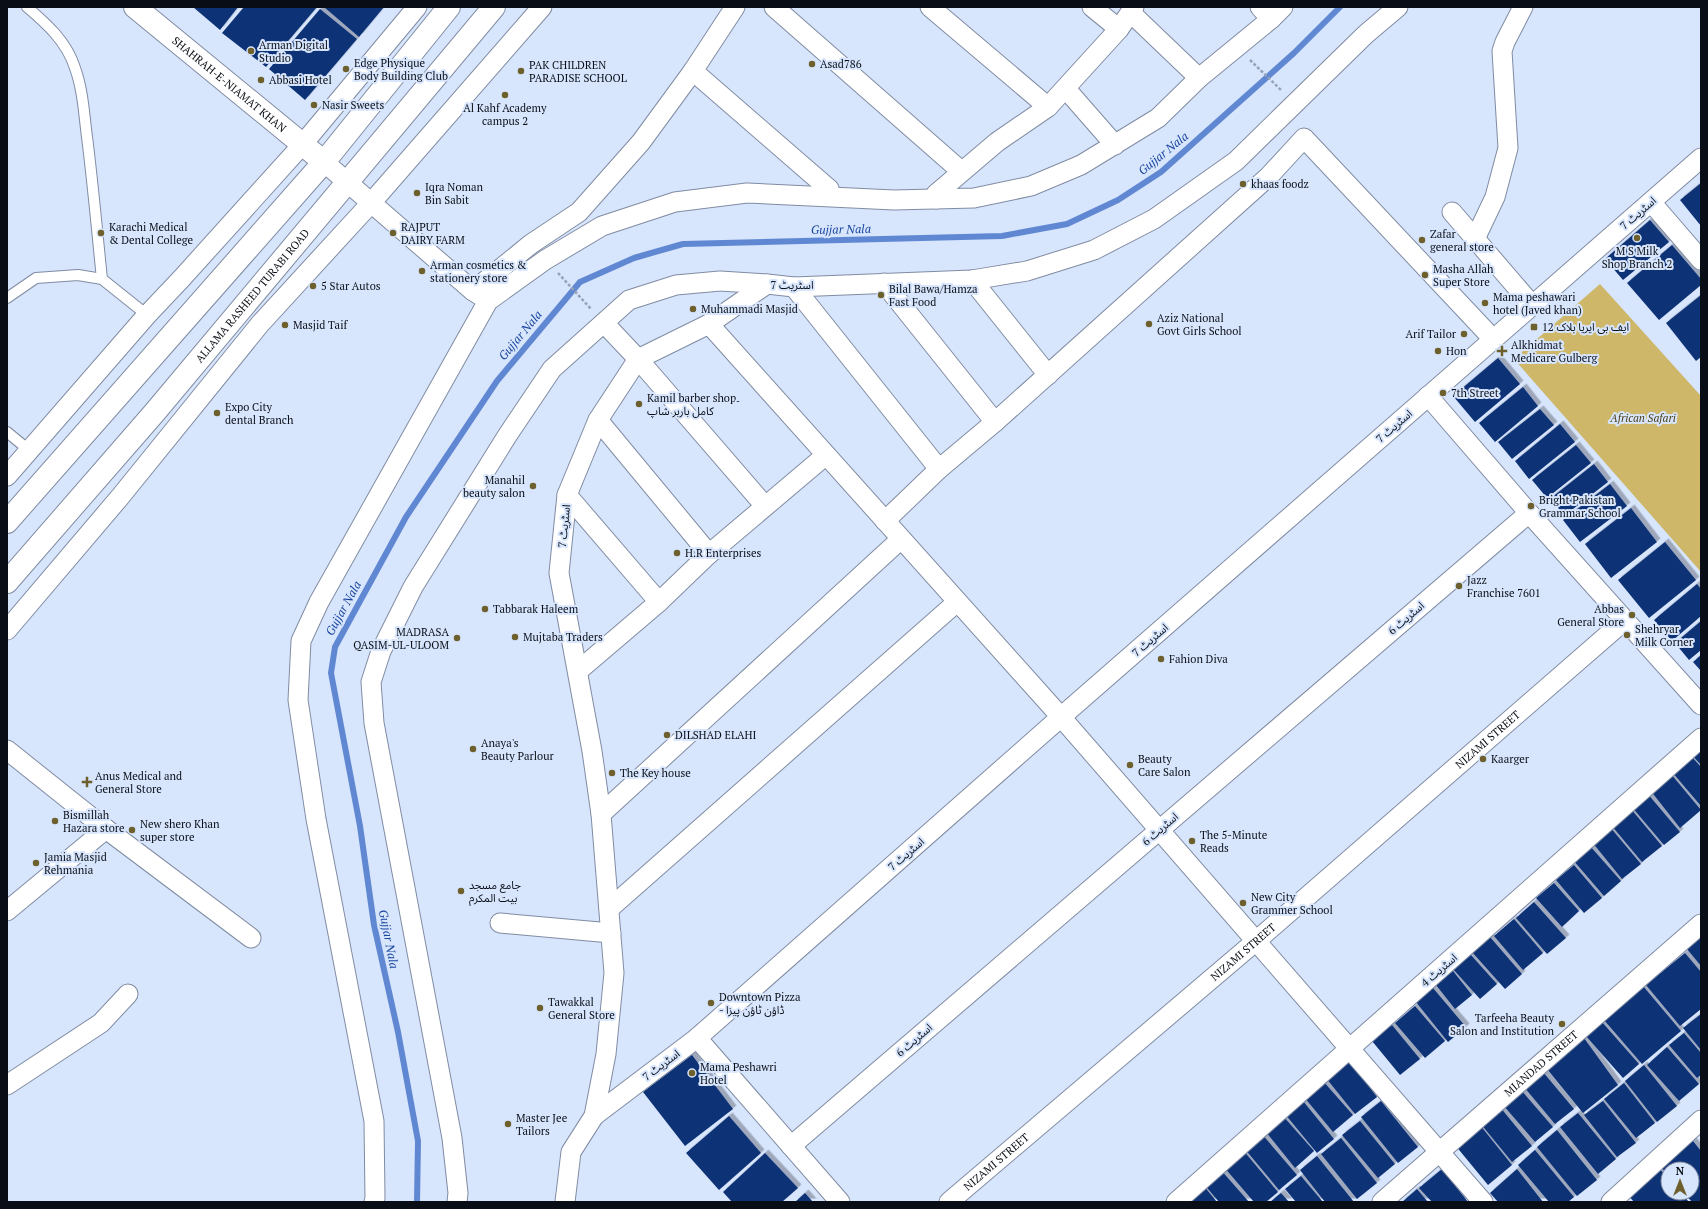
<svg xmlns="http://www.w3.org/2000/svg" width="1708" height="1209" font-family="'PT Serif','Noto Sans Arabic',serif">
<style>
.green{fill:#ceb768}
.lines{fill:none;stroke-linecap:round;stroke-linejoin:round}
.stream{stroke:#6088d2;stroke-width:6}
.building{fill:#113376;filter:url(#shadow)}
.lane-casing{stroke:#808ca2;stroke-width:12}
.street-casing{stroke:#808ca2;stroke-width:21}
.secondary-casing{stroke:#808ca2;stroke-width:24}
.path{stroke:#96a1b4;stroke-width:2.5;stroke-dasharray:3 2;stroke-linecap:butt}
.lane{stroke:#fff;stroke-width:10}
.street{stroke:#fff;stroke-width:19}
.secondary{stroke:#fff;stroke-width:22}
.poi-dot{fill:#6e602d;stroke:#d7e5fd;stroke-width:1.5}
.labels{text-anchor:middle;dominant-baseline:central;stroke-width:4;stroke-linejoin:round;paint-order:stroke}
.poi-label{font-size:11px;fill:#090e16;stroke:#d7e5fd;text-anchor:start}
.street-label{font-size:11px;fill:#090e16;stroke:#d7e5fd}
.park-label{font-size:11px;font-style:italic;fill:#493d14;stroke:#d7e5fd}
.water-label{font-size:12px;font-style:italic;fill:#1a469e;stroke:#d7e5fd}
</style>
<defs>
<filter id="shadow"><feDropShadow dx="3.5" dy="-3.5" stdDeviation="0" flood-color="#0004"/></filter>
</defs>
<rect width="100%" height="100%" fill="#d7e5fd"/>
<path class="green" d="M1600,284L1701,396V572L1514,359Z"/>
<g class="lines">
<path class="stream" d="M417,1202L418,1141L398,1032L374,925L360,826L331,673L335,647L406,517L497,381L580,282L634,258L683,244L1002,236L1067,224L1118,200L1161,172L1294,53L1340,7"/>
</g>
<path class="building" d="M193,7H238L220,30Z
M244,7H317L266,67L222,33Z
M324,7H384L359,37Z
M320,9L357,39L305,100L269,69Z
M1701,183V226L1680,200Z
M1650,220L1669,242L1623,280L1605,259Z
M1672,245L1701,279V285L1659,320L1627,283Z
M1701,295V357L1696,361L1666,323Z
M1498,358L1520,384L1475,422L1453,396Z
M1523,387L1538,406L1495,442L1479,423Z
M1540,409L1554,425L1512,459L1498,442Z
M1560,424L1575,442L1529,479L1515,461Z
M1576,445L1591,463L1547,498L1532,480Z
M1594,464L1608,482L1564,516L1551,498Z
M1610,484L1627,506L1580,542L1563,520Z
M1631,508L1657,542L1611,578L1585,544Z
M1665,542L1696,580L1649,618L1618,580Z
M1697,584L1701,589V616L1672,641L1654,620Z
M1701,621V650L1689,660L1675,643Z
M1701,655V671L1693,662Z
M1701,748V765L1692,755Z
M1691,756L1701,767V806L1672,772Z
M1671,774L1701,810L1680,828L1650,790Z
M1647,793L1680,832L1664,845L1631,806Z
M1631,809L1662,846L1642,862L1611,825Z
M1610,827L1641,864L1622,879L1592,842Z
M1590,846L1621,881L1604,896L1573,860Z
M1574,865L1602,898L1584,913L1556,880Z
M1554,883L1579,911L1562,927L1536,898Z
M1534,902L1566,938L1547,954L1516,918Z
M1514,919L1543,953L1523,970L1494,936Z
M1490,937L1522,974L1505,989L1472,952Z
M1701,938V966L1687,949Z
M1685,953L1701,972V1009L1680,1026L1646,985Z
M1470,954L1497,984L1480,999L1453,969Z
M1453,971L1472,995L1455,1009L1436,985Z
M1643,986L1681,1031L1642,1064L1604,1020Z
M1433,988L1466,1027L1448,1042L1416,1002Z
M1415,1006L1445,1041L1425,1058L1395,1023Z
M1701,1014V1050L1683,1028Z
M1602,1022L1639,1064L1623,1078L1586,1036Z
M1392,1025L1420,1059L1400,1075L1372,1041Z
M1684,1033L1701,1053V1075L1697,1078L1669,1045Z
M1584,1038L1618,1085L1583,1113L1547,1069Z
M1667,1047L1699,1084L1679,1101L1647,1065Z
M692,1055L733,1109L685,1146L643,1092Z
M1349,1060L1377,1097L1355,1114L1326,1078Z
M1644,1065L1677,1106L1657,1122L1625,1081Z
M1543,1072L1574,1109L1555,1124L1524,1087Z
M1323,1081L1353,1115L1333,1132L1304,1097Z
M1624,1083L1655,1123L1636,1138L1604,1099Z
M1521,1090L1553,1127L1535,1142L1503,1105Z
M1303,1101L1334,1139L1317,1153L1285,1114Z
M1381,1101L1418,1147L1398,1163L1361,1117Z
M1603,1101L1636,1143L1617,1157L1584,1115Z
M1500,1107L1532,1146L1512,1162L1480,1123Z
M1578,1113L1616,1159L1598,1174L1560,1127Z
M729,1116L761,1153L719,1190L686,1153Z
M1283,1116L1314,1151L1295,1168L1266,1132Z
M1360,1121L1395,1164L1378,1178L1342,1135Z
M1480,1125L1512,1165L1488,1185L1455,1145Z
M1557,1130L1597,1180L1577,1196L1537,1147Z
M1261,1133L1297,1175L1279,1190L1244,1148Z
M1689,1136L1701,1151V1202H1692L1684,1193H1692V1169H1668V1175L1658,1164Z
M1341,1138L1377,1183L1357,1199L1321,1154Z
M1243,1150L1278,1192L1266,1202H1254L1223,1166Z
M1535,1150L1574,1197L1568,1202H1549L1518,1165Z
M765,1153L798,1188L782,1202H732L723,1192Z
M1317,1156L1354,1202H1325L1300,1170Z
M1657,1166L1668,1178V1193H1681L1689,1202H1634L1627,1194Z
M1220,1169L1249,1202H1219L1203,1183Z
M1442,1169L1468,1202H1432L1419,1188Z
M1517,1169L1543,1202H1498L1490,1193Z
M1301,1176L1323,1202H1296L1285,1189Z
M1203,1185L1217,1202H1185Z
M1417,1189L1428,1202H1402Z
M805,1193L813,1202H795Z
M1281,1193L1289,1202H1270Z"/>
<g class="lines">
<g class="lane-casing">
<path id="lane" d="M27,7C47,24 67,42 75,68C83,90 84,114 87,137C93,184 97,231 102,279
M7,298L36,278L78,275L102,279L147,315
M7,432L30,451"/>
</g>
<g class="street-casing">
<g id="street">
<path d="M774,7L961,171"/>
<path d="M930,7L1048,107"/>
<path d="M1092,7L1119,29"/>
<path d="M1260,7L1271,19"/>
<path d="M1131,13L1199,78"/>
<path d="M693,71L829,189L827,196"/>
<path d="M1066,89L1115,145"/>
<path d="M324,162L473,291L484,298"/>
<path d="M936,199V194L997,142L1048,107L1119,29L1134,7"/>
<path d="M1651,202L1701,260"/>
<path d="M1452,212L1532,305"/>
<path d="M1475,239L1495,197L1508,148L1502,51L1505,42L1523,7"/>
<path d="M972,280L1048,375"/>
<path d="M884,283L995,422"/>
<path d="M794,287L939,469"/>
<path d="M473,291L531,244L579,212L641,142L693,71L735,7"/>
<path d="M604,323L638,359L765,506"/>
<path d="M709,324L1061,717L1483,1202"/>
<path d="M1428,396L1529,513L1701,705"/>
<path d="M598,420L709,554"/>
<path d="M7,476L147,315L182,278L302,145L417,7"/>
<path d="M567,495L659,602"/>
<path d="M885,521L939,469L995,422L1269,176L1304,138L1493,339"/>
<path d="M7,630L120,497L260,324L371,203L542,7"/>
<path d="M578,671L659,602L709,554L826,455"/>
<path d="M7,750L106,829L251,938"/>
<path d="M601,814L901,539"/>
<path d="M609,909L957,602"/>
<path d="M7,911L106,829"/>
<path d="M500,923L611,933"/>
<path d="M697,1038L840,1202"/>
<path d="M7,1085L101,1023L128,994"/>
<path d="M594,1116L697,1038L1061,717L1701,158"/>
<path d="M791,1146L1529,513"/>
<path d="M374,1202L375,1198L374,1121L316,819L298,700L301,641L319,602L488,301L545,260L602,226L675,202L747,193L894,200L974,198L1031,186L1081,165L1158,118L1199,78L1271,19L1283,7"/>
<path d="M457,1202L458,1193L452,1138L374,723L371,682L381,651L413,587L507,436L552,369L629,300L676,285L720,281L767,284"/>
<path d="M565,1202L571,1152L594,1116L606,1054L614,973L601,814L592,751L559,573L567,495L598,420L638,359L709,324L767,284L794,287L972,280L1027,271L1094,250L1154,219L1236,161L1366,34L1398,7"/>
<path id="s1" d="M949,1202L1256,941L1625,620"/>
<path d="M1176,1202L1701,738"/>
<path id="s2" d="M1382,1202L1701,924"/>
<path d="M1611,1202L1701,1120"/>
</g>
</g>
<g class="secondary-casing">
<g id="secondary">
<path id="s3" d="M135,7L324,162"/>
<path d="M7,522L324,162L449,7"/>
<path id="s4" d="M7,582L155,412L494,7"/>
</g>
</g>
<path class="path" d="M1250,60L1281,90
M558,273L591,309"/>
<use href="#lane" class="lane"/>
<use href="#street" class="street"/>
<use href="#secondary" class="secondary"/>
</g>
<g class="poi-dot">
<circle cx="251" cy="51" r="4"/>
<circle cx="812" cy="64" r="4"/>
<circle cx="346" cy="69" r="4"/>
<circle cx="521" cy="71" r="4"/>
<circle cx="261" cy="80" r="4"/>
<circle cx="505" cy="95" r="4"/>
<circle cx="314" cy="105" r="4"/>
<circle cx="1243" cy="184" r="4"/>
<circle cx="417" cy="193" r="4"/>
<circle cx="101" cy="233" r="4"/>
<circle cx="393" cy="233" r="4"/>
<circle cx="1637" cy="238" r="4"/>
<circle cx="1422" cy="240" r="4"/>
<circle cx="422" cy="271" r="4"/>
<circle cx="1425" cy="275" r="4"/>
<circle cx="313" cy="286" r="4"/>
<circle cx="881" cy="295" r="4"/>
<circle cx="1485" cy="303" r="4"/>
<circle cx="693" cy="309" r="4"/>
<circle cx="1149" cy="324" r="4"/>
<circle cx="285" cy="325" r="4"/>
<rect x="1530" y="323" width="8" height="8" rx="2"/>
<circle cx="1464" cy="334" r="4"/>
<circle cx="1438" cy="351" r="4"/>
<path d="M1500 345h4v4h4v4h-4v4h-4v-4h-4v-4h4z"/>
<circle cx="1443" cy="393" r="4"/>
<circle cx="639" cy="404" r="4"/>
<circle cx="217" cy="413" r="4"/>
<circle cx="533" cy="486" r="4"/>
<circle cx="1531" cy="506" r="4"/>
<circle cx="677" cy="553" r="4"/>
<circle cx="1459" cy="586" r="4"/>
<circle cx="485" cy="609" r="4"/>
<circle cx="1632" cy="615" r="4"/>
<circle cx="1627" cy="635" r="4"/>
<circle cx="515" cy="637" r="4"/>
<circle cx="457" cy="638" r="4"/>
<circle cx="1161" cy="659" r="4"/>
<circle cx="667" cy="735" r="4"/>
<circle cx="473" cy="749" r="4"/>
<circle cx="1483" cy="759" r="4"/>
<circle cx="1130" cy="765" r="4"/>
<circle cx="612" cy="773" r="4"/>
<path d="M85 776h4v4h4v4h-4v4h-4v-4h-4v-4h4z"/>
<circle cx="55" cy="821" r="4"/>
<circle cx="132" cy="830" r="4"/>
<circle cx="1192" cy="841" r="4"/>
<circle cx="36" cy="863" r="4"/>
<circle cx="461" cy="891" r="4"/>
<circle cx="1243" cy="903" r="4"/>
<circle cx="711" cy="1003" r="4"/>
<circle cx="540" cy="1008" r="4"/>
<circle cx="1562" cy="1024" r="4"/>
<circle cx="692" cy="1073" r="4"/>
<circle cx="508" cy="1124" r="4"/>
</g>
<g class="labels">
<g class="poi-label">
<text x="259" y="45">Arman Digital<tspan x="259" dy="13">Studio</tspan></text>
<text x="354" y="63">Edge Physique<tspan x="354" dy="13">Body Building Club</tspan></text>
<text x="820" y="64">Asad786</text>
<text x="529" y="65">PAK CHILDREN<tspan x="529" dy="13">PARADISE SCHOOL</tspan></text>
<text x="269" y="80">Abbasi Hotel</text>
<text x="322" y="105">Nasir Sweets</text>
<text x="505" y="108" text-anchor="middle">Al Kahf Academy<tspan x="505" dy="13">campus 2</tspan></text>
<text x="1251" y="184">khaas foodz</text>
<text x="425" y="187">Iqra Noman<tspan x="425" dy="13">Bin Sabit</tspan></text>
<text x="109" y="227">Karachi Medical<tspan x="109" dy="13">&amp; Dental College</tspan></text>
<text x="401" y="227">RAJPUT<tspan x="401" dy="13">DAIRY FARM</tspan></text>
<text x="1430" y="234">Zafar<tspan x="1430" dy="13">general store</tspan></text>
<text x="1637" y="251" text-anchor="middle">M S Milk<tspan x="1637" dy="13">Shop Branch 2</tspan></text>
<text x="430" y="265">Arman cosmetics &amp;<tspan x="430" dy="13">stationery store</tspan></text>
<text x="1433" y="269">Masha Allah<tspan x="1433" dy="13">Super Store</tspan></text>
<text x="321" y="286">5 Star Autos</text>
<text x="889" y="289">Bilal Bawa/Hamza<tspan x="889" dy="13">Fast Food</tspan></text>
<text x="1493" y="297">Mama peshawari<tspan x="1493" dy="13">hotel (Javed khan)</tspan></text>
<text x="701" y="309">Muhammadi Masjid</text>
<text x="1157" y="318">Aziz National<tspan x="1157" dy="13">Govt Girls School</tspan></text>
<text x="293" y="325">Masjid Taif</text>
<text x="1542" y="327">ایف بی ایریا بلاک 12</text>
<text x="1456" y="334" text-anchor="end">Arif Tailor</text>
<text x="1511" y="345">Alkhidmat<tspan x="1511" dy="13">Medicare Gulberg</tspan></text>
<text x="1446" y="351">Hon</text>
<text x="1451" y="393">7th Street</text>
<text x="647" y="398">Kamil barber shop۔<tspan x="647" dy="13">کامل باربر شاپ</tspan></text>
<text x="225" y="407">Expo City<tspan x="225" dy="13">dental Branch</tspan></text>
<text x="525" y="480" text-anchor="end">Manahil<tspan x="525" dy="13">beauty salon</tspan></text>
<text x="1539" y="500">Bright Pakistan<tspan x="1539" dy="13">Grammar School</tspan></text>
<text x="685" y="553">H.R Enterprises</text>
<text x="1467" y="580">Jazz<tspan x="1467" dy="13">Franchise 7601</tspan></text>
<text x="493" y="609">Tabbarak Haleem</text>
<text x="1624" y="609" text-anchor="end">Abbas<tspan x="1624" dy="13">General Store</tspan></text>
<text x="1635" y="629">Shehryar<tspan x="1635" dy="13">Milk Corner</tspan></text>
<text x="449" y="632" text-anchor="end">MADRASA<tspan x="449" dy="13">QASIM-UL-ULOOM</tspan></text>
<text x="523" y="637">Mujtaba Traders</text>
<text x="1169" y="659">Fahion Diva</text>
<text x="675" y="735">DILSHAD ELAHI</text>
<text x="481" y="743">Anaya's<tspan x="481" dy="13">Beauty Parlour</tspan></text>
<text x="1138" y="759">Beauty<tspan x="1138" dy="13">Care Salon</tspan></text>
<text x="1491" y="759">Kaarger</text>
<text x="620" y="773">The Key house</text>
<text x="95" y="776">Anus Medical and<tspan x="95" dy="13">General Store</tspan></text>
<text x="63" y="815">Bismillah<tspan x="63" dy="13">Hazara store</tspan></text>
<text x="140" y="824">New shero Khan<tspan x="140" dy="13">super store</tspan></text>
<text x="1200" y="835">The 5-Minute<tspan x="1200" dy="13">Reads</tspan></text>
<text x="44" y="857">Jamia Masjid<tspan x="44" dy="13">Rehmania</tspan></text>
<text x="469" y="885">جامع مسجد<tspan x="469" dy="13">بیت المکرم</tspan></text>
<text x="1251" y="897">New City<tspan x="1251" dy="13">Grammer School</tspan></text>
<text x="719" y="997">Downtown Pizza<tspan x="719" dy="13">- ڈاؤن ٹاؤن پیزا</tspan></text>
<text x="548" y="1002">Tawakkal<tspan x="548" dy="13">General Store</tspan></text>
<text x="1554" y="1018" text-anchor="end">Tarfeeha Beauty<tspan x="1554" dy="13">Salon and Institution</tspan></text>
<text x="700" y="1067">Mama Peshawri<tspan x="700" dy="13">Hotel</tspan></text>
<text x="516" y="1118">Master Jee<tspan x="516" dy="13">Tailors</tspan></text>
</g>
<g class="street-label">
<text stroke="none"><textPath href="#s3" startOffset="122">SHAHRAH-E-NIAMAT KHAN</textPath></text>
<text transform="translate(1638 213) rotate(-41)">اسٹریٹ 7</text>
<text x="792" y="285">اسٹریٹ 7</text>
<text stroke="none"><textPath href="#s4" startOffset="377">ALLAMA RASHEED TURABI ROAD</textPath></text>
<text transform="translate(1394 426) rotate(-41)">اسٹریٹ 7</text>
<text transform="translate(564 526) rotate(-84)">اسٹریٹ 7</text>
<text transform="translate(1406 618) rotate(-41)">اسٹریٹ 6</text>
<text transform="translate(1150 640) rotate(-41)">اسٹریٹ 7</text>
<text stroke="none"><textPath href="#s1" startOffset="710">NIZAMI STREET</textPath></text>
<text transform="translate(1160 829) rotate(-41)">اسٹریٹ 6</text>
<text transform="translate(906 854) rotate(-41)">اسٹریٹ 7</text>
<text stroke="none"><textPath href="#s1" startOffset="386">NIZAMI STREET</textPath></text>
<text transform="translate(1439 970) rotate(-41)">اسٹریٹ 4</text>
<text transform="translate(914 1040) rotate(-41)">اسٹریٹ 6</text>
<text stroke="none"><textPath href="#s2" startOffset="211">MIANDAD STREET</textPath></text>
<text transform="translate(661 1065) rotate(-37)">اسٹریٹ 7</text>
<text stroke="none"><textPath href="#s1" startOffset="62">NIZAMI STREET</textPath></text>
</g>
<g class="park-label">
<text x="1643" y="418">African Safari</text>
</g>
<g class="water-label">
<text transform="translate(1163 153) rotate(-39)">Gujjar Nala</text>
<text transform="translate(841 229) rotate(-1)">Gujjar Nala</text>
<text transform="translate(520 335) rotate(-50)">Gujjar Nala</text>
<text transform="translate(343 608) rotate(-61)">Gujjar Nala</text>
<text transform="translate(389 939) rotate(79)">Gujjar Nala</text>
</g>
</g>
<rect width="1708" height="1209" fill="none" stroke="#090e16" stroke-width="16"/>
<g transform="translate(1680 1181)"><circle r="19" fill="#d7e5fd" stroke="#858fa1"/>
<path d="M0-3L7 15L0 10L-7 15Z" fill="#6e602d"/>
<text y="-6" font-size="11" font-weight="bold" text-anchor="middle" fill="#090e16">N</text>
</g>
</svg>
